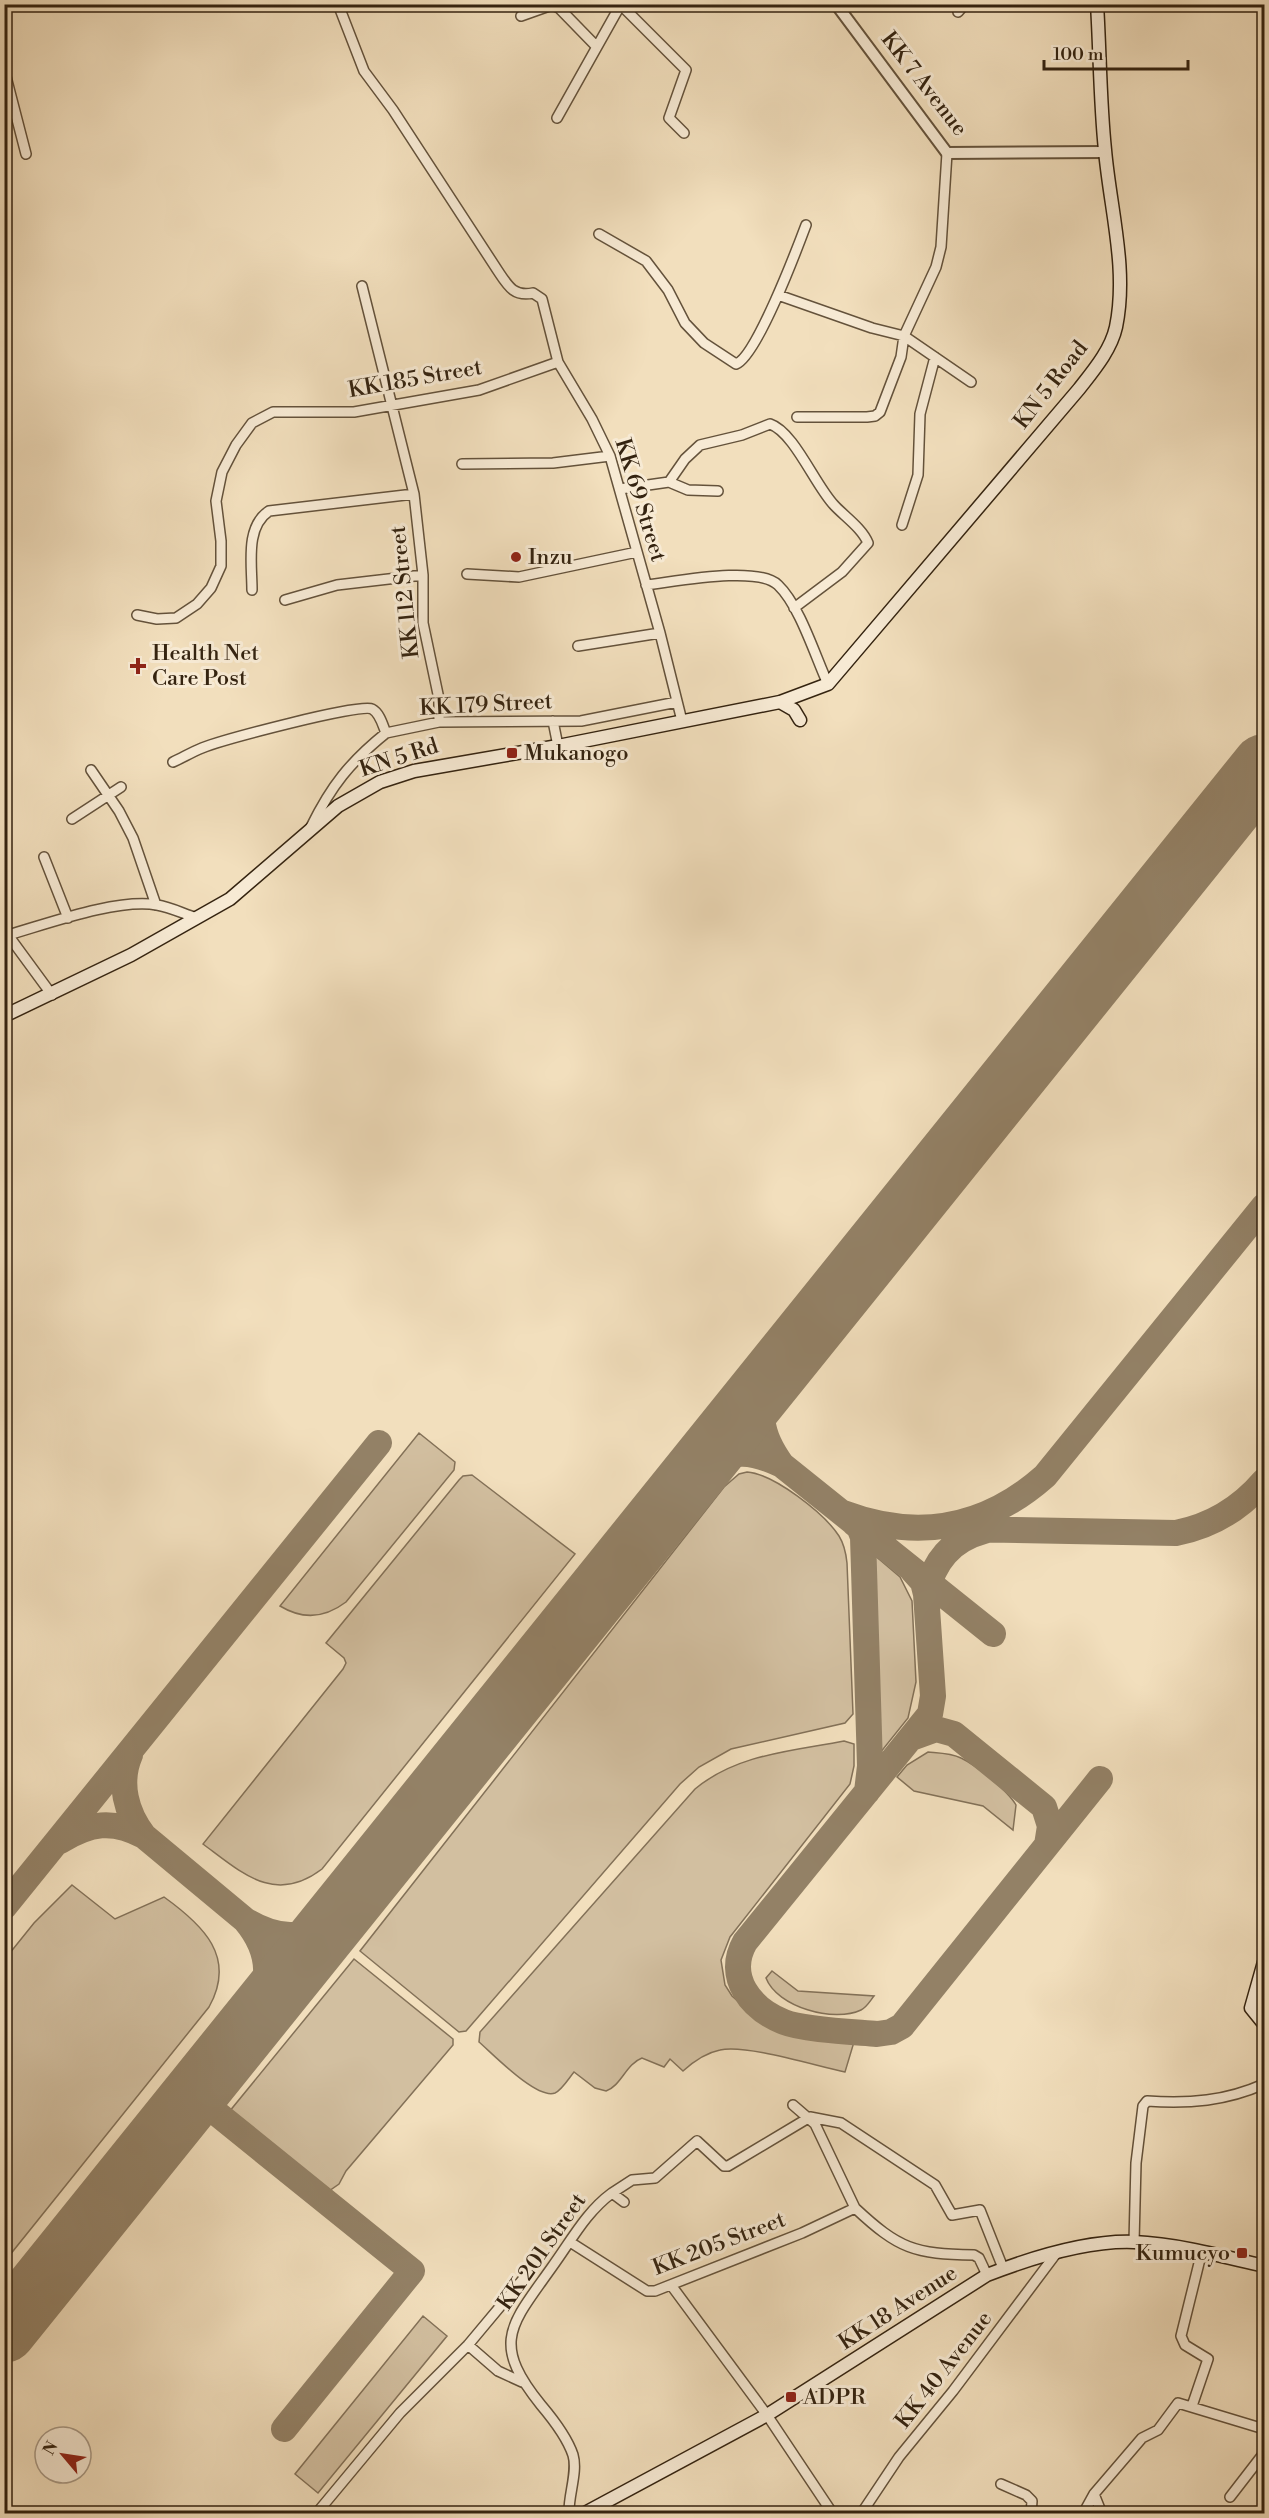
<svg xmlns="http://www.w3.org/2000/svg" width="1269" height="2518" font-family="'Libre Bodoni',serif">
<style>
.green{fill:#d2bfa0;stroke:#837158;stroke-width:1.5}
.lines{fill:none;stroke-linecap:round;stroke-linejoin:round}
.taxiway{stroke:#938166;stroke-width:26}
.runway{stroke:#938166;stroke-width:64}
.minor-casing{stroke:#64523b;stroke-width:12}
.tertiary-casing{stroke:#64523b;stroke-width:14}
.secondary-casing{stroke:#342310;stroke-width:15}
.minor{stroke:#f7ead4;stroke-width:9}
.tertiary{stroke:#f7ead4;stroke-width:10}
.secondary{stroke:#f7ead4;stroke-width:12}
.poi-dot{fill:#8f2418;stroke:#f7ead4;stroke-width:2}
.labels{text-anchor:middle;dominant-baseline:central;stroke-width:6;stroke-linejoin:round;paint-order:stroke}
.street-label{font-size:22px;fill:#342310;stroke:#f7ead4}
.poi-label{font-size:22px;fill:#342310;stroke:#f7ead4;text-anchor:start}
</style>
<rect width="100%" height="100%" fill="#f2dfbd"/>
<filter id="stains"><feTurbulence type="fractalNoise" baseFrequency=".00333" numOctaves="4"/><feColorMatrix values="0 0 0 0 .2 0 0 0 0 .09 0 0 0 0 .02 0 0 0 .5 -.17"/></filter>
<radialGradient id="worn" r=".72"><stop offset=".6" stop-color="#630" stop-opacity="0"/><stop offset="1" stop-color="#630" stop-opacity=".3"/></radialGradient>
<path class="green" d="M419,1433L455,1462L454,1470L346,1602C325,1618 303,1620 280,1606Z
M747,1472C774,1474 824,1513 839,1536C844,1544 846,1553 847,1563L853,1714L845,1723L731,1749L699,1767L680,1784L466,2031L459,2032L360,1951L724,1487L739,1474Z
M472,1475L575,1554L322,1869C275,1905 242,1873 203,1844L343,1669L346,1663L344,1658L326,1643L459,1480L463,1476Z
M873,1554L900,1577L912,1601L916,1682L908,1718L880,1753Z
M844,1741L854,1744V1766L850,1784L730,1937L721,1960L725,1985L732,1996L765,2025L785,2034L854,2042L845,2072C816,2066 746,2044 720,2050C705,2053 694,2061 683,2071L670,2059L664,2067L642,2058C626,2064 621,2086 606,2091L595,2088L574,2072C569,2078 562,2090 555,2093C537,2100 493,2054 479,2042L480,2032L695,1789C737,1754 792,1751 844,1741Z
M928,1752C939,1753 951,1753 961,1758C976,1765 1008,1791 1016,1805L1013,1830L983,1806L914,1791L897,1777L907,1765Z
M72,1885L115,1919L164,1897C203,1925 237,1957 209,2007L5,2261V1959L34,1923Z
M354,1959L453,2039V2045L346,2171L339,2184L326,2193L229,2112Z
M772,1971L798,1991L874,1996C870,2001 867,2007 861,2010C834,2023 777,2007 766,1978Z
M423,2316L447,2336L318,2493L295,2474Z"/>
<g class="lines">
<path class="taxiway" d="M774,1375C756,1411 759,1433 782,1465
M699,1469C732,1450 748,1449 782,1465L993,1634
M843,1513C917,1541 985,1529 1045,1476L1264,1206
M854,1523L859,1527L863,1537L870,1766L867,1792
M961,1529L1176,1533C1212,1526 1240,1509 1264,1481
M913,1571L923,1582L926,1594L933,1696L930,1714L745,1942C725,1977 751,2009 784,2022C804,2030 854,2032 877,2034L891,2032L902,2026L1100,1779
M926,1594C934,1561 951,1540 984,1531
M914,1737L936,1729L954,1734L1044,1807L1050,1826L1047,1845
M130,1755C118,1783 126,1813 144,1836L245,1920C283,1943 310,1939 343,1911
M60,1841C90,1823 112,1819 144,1836
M4,1907L379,1443
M245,1920C275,1956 269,1984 252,2023
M194,2095L412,2271L284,2429"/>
<path class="runway" d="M4,2331L1264,766"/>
<g class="minor-casing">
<path id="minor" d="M338,4L364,71L393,110L498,271C508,286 514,297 533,293L542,299L558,362L592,419L610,456L660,633L682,721
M621,5L686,70L669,118L684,133
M958,12L965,4
M521,16L552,5L559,8L596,46
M4,69L26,154
M557,118L621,4
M599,234L646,261L668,290L685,323L704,343L736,364C756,357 797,249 806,225
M362,286L414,494L423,575V623L439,699V722
M778,295L872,328L904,336L971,382
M797,417H867L875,416L880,412L901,357L904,336L936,267L941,247L947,153
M462,464L553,463L610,456
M669,482L688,490L718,491
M620,489L669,482L685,459L700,445L742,435L770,424C794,432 815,485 834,505C844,516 862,528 868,543L842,572L794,608
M902,525L918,475L920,414L935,357
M467,574L519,577L637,552
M646,585C674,582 757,565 778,585C800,606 815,656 828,684
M252,590C252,564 245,527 269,511L414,494
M285,600L337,585L423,575
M137,615L157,619L176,618L197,604L211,588L221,566V541L216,501L222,472L236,445L252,423L273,412H354L479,390L558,362
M578,646L660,633
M553,721L558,746
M173,762C182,758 192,752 202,748C222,740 360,703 372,709C380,713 383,726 386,733L439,722L581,721L677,702
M91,770L119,811L133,838L156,905
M72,819L121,787
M311,827C331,786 350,762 386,733
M44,857L68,918
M52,995L8,935C47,924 117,898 157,905C170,907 184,914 197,918
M793,2105L815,2124L855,2208
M612,2193L632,2180L655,2178L697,2141L724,2166H728L810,2117L841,2123L935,2185L952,2215L980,2210L1003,2268
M570,2242L647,2291H655L802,2233L855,2208C899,2249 914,2254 974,2255L979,2258L987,2275
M1134,2242L1136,2163L1143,2106L1147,2101C1189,2104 1226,2101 1264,2084
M671,2285L767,2415L833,2514
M468,2345L498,2371L522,2382
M1192,2406L1208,2359L1185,2345L1181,2336L1202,2251
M1001,2484L1026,2495L1032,2501L1031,2514
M1094,2494L1102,2514
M1230,2497L1264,2453
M316,2514L400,2413L468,2345L534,2266
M569,2514C568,2496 578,2472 573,2455C567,2437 552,2418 541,2405C490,2342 511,2325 552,2267C571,2241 586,2212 612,2193L624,2202
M861,2514L899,2457L953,2391L1058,2251
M1083,2514L1094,2494L1142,2438L1158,2430L1178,2403L1264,2429"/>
</g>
<g class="tertiary-casing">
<path id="tertiary" d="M836,4L947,153L1105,152"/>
</g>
<g class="secondary-casing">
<path id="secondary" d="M780,702L794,710L800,720
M4,1016L131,955L230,899L338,806L380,782L414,771L558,746L780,702L828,684L1079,389C1093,371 1111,350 1116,327C1128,269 1110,208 1105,150C1100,102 1100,53 1097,4
M1264,1962L1251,2008L1264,2024
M583,2514L767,2415L987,2275C1031,2258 1086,2240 1134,2242C1178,2244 1222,2256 1264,2266"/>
</g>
<use href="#minor" class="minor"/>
<use href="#tertiary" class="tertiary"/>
<use href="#secondary" class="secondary"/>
</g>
<g class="poi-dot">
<circle cx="516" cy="557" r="6"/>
<path d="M135 657h6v6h6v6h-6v6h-6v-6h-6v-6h6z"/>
<rect x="506" y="747" width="12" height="12" rx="3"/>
<rect x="1236" y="2247" width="12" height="12" rx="3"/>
<rect x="785" y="2391" width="12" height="12" rx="3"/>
</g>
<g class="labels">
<g class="street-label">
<text transform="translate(924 84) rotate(52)">KK 7 Avenue</text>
<text transform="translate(415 379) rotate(-10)">KK 185 Street</text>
<text transform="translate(1051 385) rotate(-52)">KN 5 Road</text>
<text transform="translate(640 500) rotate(73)">KK 69 Street</text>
<text transform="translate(405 592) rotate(-96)">KK 112 Street</text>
<text transform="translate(486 705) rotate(-3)">KK 179 Street</text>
<text transform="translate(399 758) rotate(-18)">KN 5 Rd</text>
<text transform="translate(719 2244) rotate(-21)">KK 205 Street</text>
<text transform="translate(542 2252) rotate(-55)">KK 201 Street</text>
<text transform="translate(898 2308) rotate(-33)">KK 18 Avenue</text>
<text transform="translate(944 2370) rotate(-52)">KK 40 Avenue</text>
</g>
<g class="poi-label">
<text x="528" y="557">Inzu</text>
<text x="152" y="653">Health Net<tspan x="152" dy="25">Care Post</tspan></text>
<text x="524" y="753">Mukanogo</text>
<text x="1230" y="2253" text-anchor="end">Kumucyo</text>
<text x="803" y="2397">ADPR</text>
</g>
</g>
<rect width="1269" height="2518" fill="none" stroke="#f2dfbd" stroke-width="24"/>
<rect x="6" y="6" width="1257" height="2506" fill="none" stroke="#342310" stroke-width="3"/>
<rect x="12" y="12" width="1245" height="2494" fill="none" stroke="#342310" stroke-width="1.5"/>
<g transform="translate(63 2455) rotate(299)"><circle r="28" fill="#f7ead4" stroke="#a99a86" stroke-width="1.5"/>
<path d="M0-4.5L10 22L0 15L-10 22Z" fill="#8f2418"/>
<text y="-9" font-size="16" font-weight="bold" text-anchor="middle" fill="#342310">N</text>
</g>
<path d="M1044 60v9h144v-9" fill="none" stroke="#342310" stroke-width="3"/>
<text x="1053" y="60" font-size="18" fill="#342310" stroke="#f7ead4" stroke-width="4.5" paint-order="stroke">100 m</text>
<rect width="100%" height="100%" filter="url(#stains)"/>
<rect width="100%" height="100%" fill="url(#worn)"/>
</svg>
